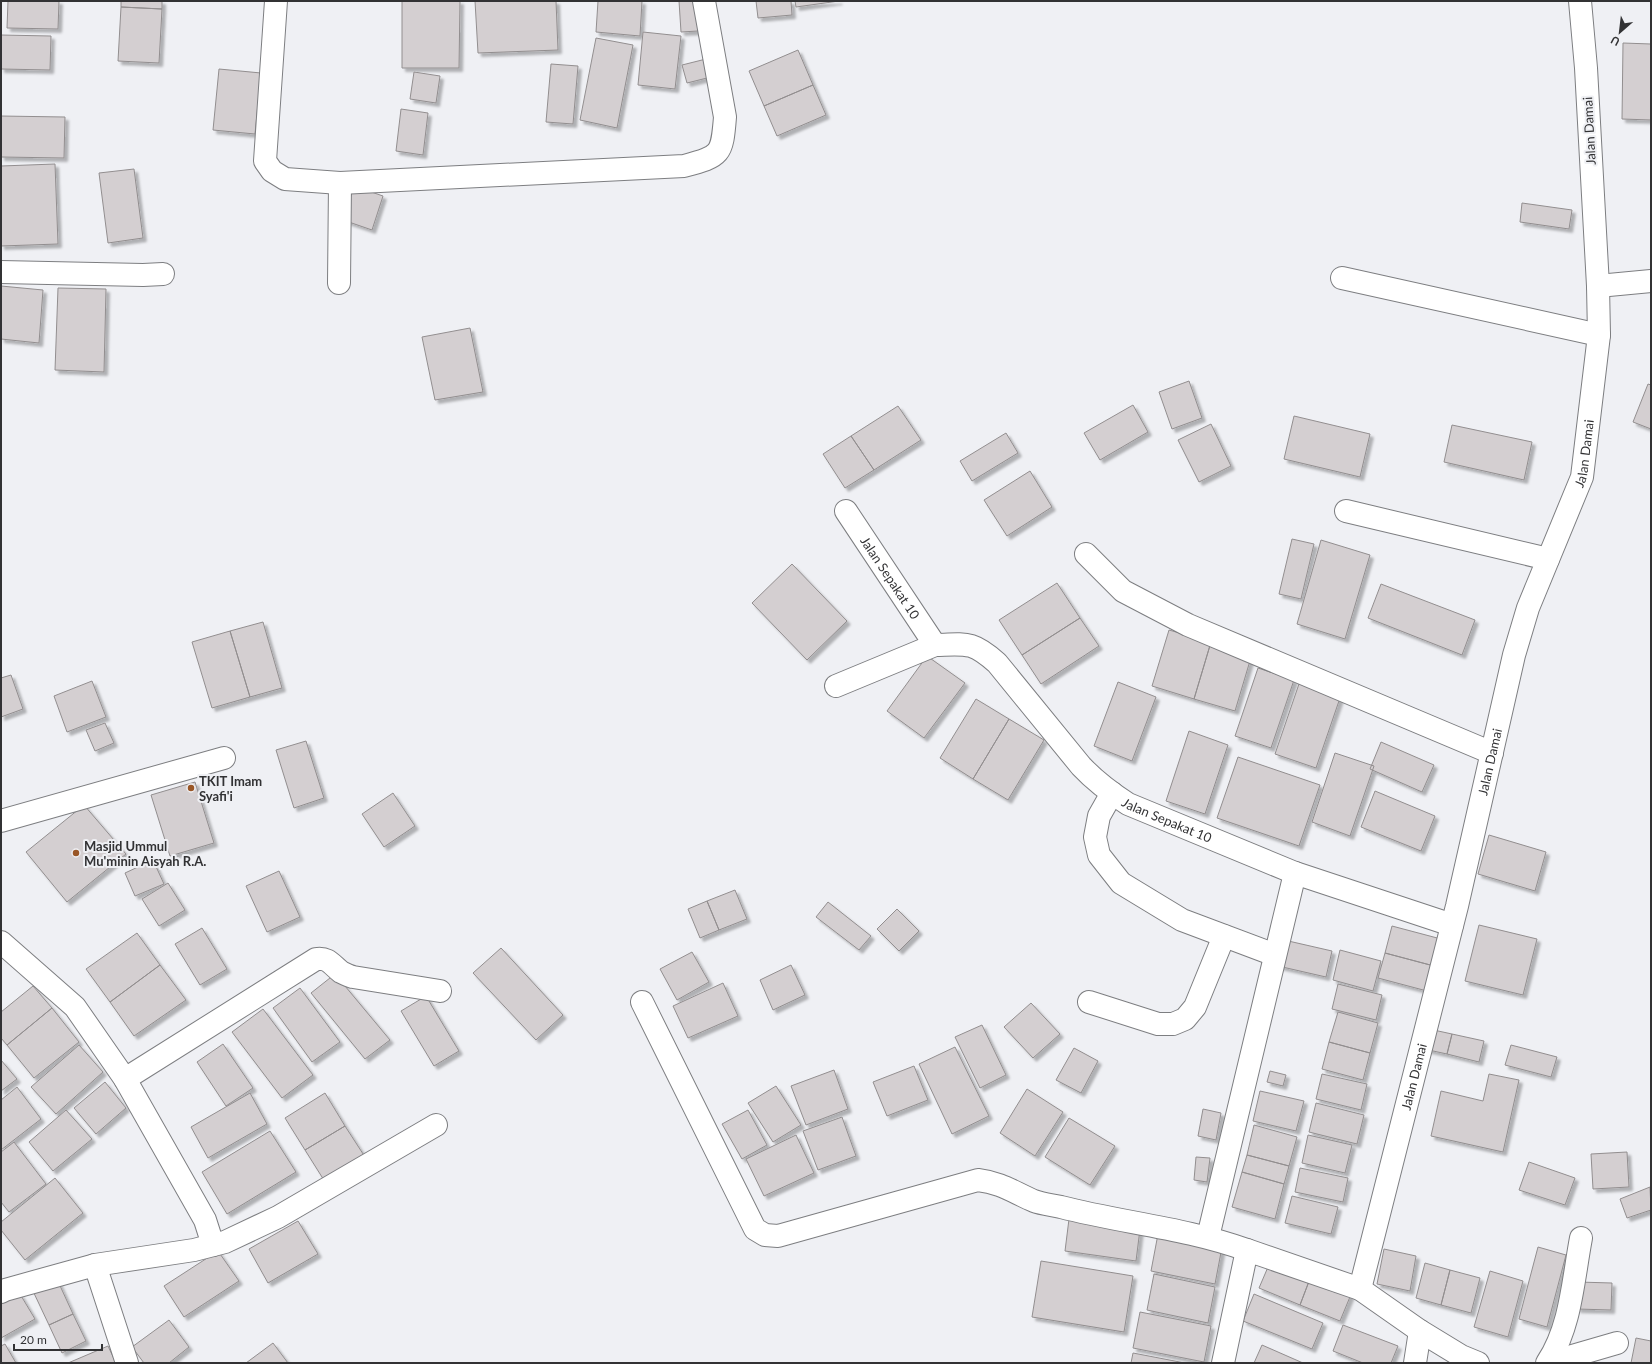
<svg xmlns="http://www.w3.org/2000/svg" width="1652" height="1364" font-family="Lato,sans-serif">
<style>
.building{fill:#d4cfd1;stroke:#928e8f;filter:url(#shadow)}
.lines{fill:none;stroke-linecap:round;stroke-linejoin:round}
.minor-casing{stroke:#7d7e81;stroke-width:24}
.minor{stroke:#fff;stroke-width:22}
.poi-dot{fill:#995626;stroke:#eff0f4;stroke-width:1.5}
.labels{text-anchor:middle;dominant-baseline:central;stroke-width:4;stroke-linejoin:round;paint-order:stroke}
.street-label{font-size:13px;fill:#323234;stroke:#eff0f4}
.poi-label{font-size:13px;font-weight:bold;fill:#323234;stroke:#eff0f4;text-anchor:start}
</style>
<defs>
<filter id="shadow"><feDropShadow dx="3.5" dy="3.5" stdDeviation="1" flood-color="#0004"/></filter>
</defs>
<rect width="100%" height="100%" fill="#eff0f4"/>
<path class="building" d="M8,1H59L58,29L7,28Z
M121,1H162V9L121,7Z
M402,1H460L459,68H402Z
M475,1H556L558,50L478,53Z
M598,1H642L640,36L596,32Z
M679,1H697L698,31L681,32Z
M756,1H791L792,15L758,18Z
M795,1H839L796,7Z
M121,7L162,9L159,63L118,61Z
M643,32L681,36L675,89L638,85Z
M1,35L51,36L50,70L1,69Z
M596,38L633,45L617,128L580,120Z
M1623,43L1651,44V120L1622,119Z
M798,50L813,85L764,106L749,71Z
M706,59L711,77L687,83L682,65Z
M551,64L578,66L573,124L546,122Z
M219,69L261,73L255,134L213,130Z
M414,72L440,76L436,103L410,99Z
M813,85L826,115L777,136L764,106Z
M401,109L428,113L423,155L396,151Z
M1,116L65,117L64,158L1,157Z
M55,164L58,244L1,246V166Z
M134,169L143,238L108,243L99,173Z
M354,186L383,196L372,230L343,220Z
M1522,203L1572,210L1569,229L1520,222Z
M1,286L43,290L39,343L1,339Z
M58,288L106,289L104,372L55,370Z
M470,328L483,392L435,400L422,337Z
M1189,381L1202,418L1172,429L1159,392Z
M1648,384L1651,385V429L1633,422Z
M1133,405L1148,432L1100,460L1084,433Z
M898,406L921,440L874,470L851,436Z
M1294,416L1370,434L1360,477L1284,459Z
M1211,424L1231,466L1199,482L1178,440Z
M1452,425L1532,442L1524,480L1444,462Z
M1006,433L1018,453L972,481L960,461Z
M851,436L874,470L845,488L823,454Z
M1030,471L1052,507L1007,536L984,500Z
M1292,539L1314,544L1301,599L1279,594Z
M1321,540L1370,555L1345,639L1297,624Z
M792,564L847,621L807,660L752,603Z
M1057,583L1080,618L1022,655L999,620Z
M1381,584L1475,620L1462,655L1368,618Z
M1080,618L1099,646L1041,684L1022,655Z
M263,622L282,688L250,697L230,631Z
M1169,630L1211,642L1194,699L1152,686Z
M230,631L250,697L212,708L192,642Z
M1211,642L1252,654L1235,711L1194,699Z
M927,656L965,683L924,738L887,711Z
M1258,668L1294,680L1271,748L1235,736Z
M11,675L23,709L1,717V678Z
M92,681L106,717L67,732L54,696Z
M1300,681L1341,695L1316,768L1275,754Z
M1118,682L1156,697L1132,761L1094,746Z
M976,699L1009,719L973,779L940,758Z
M1009,719L1044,740L1008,800L973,779Z
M105,723L114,743L95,751L86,730Z
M1189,731L1228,745L1205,814L1166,801Z
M306,741L324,798L294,808L276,750Z
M1381,742L1434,765L1422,792L1370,769Z
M1335,753L1374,766L1350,836L1312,822Z
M1238,757L1320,785L1299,846L1217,818Z
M195,782L214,843L170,856L151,795Z
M1375,791L1435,816L1421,851L1361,827Z
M393,793L415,826L384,847L362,814Z
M84,805L126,854L67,902L26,852Z
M1489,835L1546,852L1535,891L1478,874Z
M153,860L164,884L135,896L125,873Z
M279,871L300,917L267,932L246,886Z
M168,883L185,910L159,926L142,899Z
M735,890L747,919L719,930L707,901Z
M707,901L719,930L700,938L688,909Z
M828,902L871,936L859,950L816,917Z
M897,909L919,931L899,951L877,929Z
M1479,925L1537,939L1523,995L1465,981Z
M1392,926L1441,939L1434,966L1385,953Z
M202,928L227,969L200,985L175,944Z
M137,933L160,965L110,1002L86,969Z
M1284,940L1332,951L1326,977L1278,966Z
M501,948L563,1015L536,1040L473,973Z
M1340,950L1381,961L1373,991L1333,980Z
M692,952L709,982L677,1000L660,969Z
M1385,953L1434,966L1427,991L1378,978Z
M160,965L186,1000L134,1036L110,1002Z
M791,965L805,995L773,1010L760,980Z
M335,974L390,1040L365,1059L311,993Z
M723,983L738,1016L688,1038L673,1006Z
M1338,984L1382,995L1376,1020L1332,1009Z
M33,986L52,1008L7,1045L1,1038V1012Z
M300,988L340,1042L312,1062L273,1008Z
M426,996L459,1051L434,1066L401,1011Z
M1031,1003L1060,1034L1033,1058L1004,1027Z
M52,1008L79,1042L34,1078L7,1045Z
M263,1009L313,1075L282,1098L232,1032Z
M1338,1012L1378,1023L1370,1053L1329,1042Z
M982,1025L1006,1075L980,1088L955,1037Z
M1429,1029L1452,1034L1447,1054L1424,1049Z
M1452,1034L1484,1041L1479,1062L1447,1054Z
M1329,1042L1370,1053L1363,1080L1322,1069Z
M223,1044L253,1088L226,1106L197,1062Z
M79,1045L103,1072L56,1114L31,1087Z
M1511,1045L1557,1057L1551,1077L1505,1065Z
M955,1047L989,1116L952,1134L919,1064Z
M1074,1048L1098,1061L1081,1093L1056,1080Z
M1,1060L17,1079L1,1091Z
M914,1066L928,1100L887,1116L873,1082Z
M834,1070L848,1109L806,1125L791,1086Z
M1270,1071L1286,1075L1283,1086L1267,1082Z
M1322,1074L1367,1084L1361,1110L1316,1099Z
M1489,1074L1519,1080L1503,1152L1431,1136L1441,1091L1483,1101Z
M105,1082L126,1108L96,1134L74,1108Z
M776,1086L801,1125L773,1142L748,1103Z
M17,1087L41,1119L1,1150V1100Z
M1027,1089L1063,1112L1035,1156L1000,1133Z
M1260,1091L1304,1101L1296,1131L1253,1121Z
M250,1093L267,1124L208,1158L191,1127Z
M325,1093L345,1126L305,1150L285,1118Z
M1316,1103L1364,1115L1357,1144L1309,1132Z
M1203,1109L1221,1113L1216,1140L1198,1136Z
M66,1110L92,1139L53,1171L29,1142Z
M748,1110L767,1145L742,1159L722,1124Z
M842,1117L856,1156L818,1170L803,1131Z
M1069,1118L1115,1146L1090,1185L1045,1157Z
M1254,1125L1297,1137L1289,1166L1247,1155Z
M345,1126L367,1160L327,1185L305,1150Z
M270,1131L296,1172L227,1214L202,1172Z
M796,1135L814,1173L764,1196L746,1159Z
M1308,1135L1352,1145L1345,1173L1302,1163Z
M14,1142L46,1184L9,1212L1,1202V1152Z
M1627,1152L1629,1187L1593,1189L1591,1154Z
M1247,1155L1289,1166L1284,1184L1242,1172Z
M1196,1157L1210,1158L1207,1182L1194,1180Z
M1529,1162L1575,1178L1565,1205L1519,1190Z
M1300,1168L1348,1178L1343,1202L1295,1192Z
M1242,1172L1284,1184L1275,1219L1232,1207Z
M55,1178L83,1213L25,1260L1,1230V1222Z
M1650,1187L1651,1210L1627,1218L1620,1199Z
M1292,1196L1338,1207L1331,1234L1285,1223Z
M1069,1219L1140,1229L1136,1261L1065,1251Z
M298,1221L318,1254L268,1283L249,1249Z
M1158,1234L1222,1247L1215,1284L1151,1271Z
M1538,1247L1566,1255L1547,1327L1519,1319Z
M1384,1249L1416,1256L1410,1291L1377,1284Z
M218,1251L239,1281L184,1317L164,1286Z
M1271,1260L1311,1276L1300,1305L1259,1288Z
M1041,1261L1133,1276L1124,1332L1032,1317Z
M1425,1263L1450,1270L1441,1305L1416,1298Z
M1450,1270L1480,1278L1471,1313L1441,1305Z
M1490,1271L1523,1281L1508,1337L1474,1327Z
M1154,1274L1215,1287L1208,1323L1147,1310Z
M1311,1276L1352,1292L1340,1321L1300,1305Z
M56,1277L73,1314L49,1325L32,1289Z
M1578,1282L1612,1283L1611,1310L1577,1309Z
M20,1294L35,1319L1,1338V1304Z
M1254,1294L1323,1323L1312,1349L1243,1321Z
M1140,1312L1211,1326L1204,1362L1133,1348Z
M73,1314L86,1341L62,1353L49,1325Z
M169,1320L189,1347L169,1363H144L132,1347Z
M1343,1325L1398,1346L1391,1363H1363L1333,1351Z
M1636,1338L1651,1341V1363H1631Z
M273,1343L288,1363H246Z
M5,1344L16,1363H1V1346Z
M1262,1345L1303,1363H1254Z
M108,1346L116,1363H68Z
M1133,1353L1185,1363H1131Z"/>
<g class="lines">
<g class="minor-casing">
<g id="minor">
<path d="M276,1L265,161L272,171L285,179L340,183L684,166C721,156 722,155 725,117L704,1"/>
<path d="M1,272L143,275L163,274"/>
<path d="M1342,278L1599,335"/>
<path d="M339,283L340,183"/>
<path d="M1598,286L1651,281"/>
<path id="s1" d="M846,511L935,645C967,644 972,641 997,663L1081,766C1095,781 1111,793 1128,804L1295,873L1452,925"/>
<path d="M1346,511L1548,559"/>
<path d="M1086,554L1123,591L1188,625L1492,753"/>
<path d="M836,686L935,645"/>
<path d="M1112,793L1099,816L1095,837L1099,855L1121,883L1182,920L1275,955"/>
<path d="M1,821L224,758"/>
<path d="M1,942L75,1007L125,1079L205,1220L213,1245"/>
<path d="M642,1002L755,1229L765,1235L778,1236L978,1180C1002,1183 1013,1192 1034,1201C1042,1204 1052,1205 1061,1207C1123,1223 1186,1228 1247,1250"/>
<path d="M1089,1002L1158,1024H1173L1185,1019L1195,1007L1224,936"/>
<path d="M125,1079L316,959C328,957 332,965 341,972C345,974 349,976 353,977L440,991"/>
<path d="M1208,1237L1295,873"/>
<path d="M95,1265L127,1363"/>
<path d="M1360,1289L1420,1331L1461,1356L1478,1363"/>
<path d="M1,1292L5,1290L95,1265L194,1250L225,1242L278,1217L436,1125"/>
<path id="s2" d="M1223,1363L1247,1250L1360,1289L1457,906L1514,655L1528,608L1582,477L1599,335L1598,286L1586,68L1580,1"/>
<path d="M1415,1363L1420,1331"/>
<path d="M1547,1363C1571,1327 1573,1280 1581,1238"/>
<path d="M1548,1363L1617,1343"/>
</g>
</g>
<use href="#minor" class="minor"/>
</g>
<g class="poi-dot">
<circle cx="191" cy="788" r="4"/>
<circle cx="76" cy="853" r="4"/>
</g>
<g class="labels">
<g class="street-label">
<text transform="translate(1589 131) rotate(-93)">Jalan Damai</text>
<text stroke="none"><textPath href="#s2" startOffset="1102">Jalan Damai</textPath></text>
<text stroke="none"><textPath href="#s1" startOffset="80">Jalan Sepakat 10</textPath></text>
<text stroke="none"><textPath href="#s2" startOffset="778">Jalan Damai</textPath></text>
<text stroke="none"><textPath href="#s1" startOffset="464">Jalan Sepakat 10</textPath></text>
<text stroke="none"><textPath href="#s2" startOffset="454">Jalan Damai</textPath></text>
</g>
<g class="poi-label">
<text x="199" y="781">TKIT Imam<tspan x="199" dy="15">Syafi'i</tspan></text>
<text x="84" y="846">Masjid Ummul<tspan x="84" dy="15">Mu'minin Aisyah R.A.</tspan></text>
</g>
</g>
<rect width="1652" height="1364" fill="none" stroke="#323234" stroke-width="4"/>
<g transform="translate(1620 32) rotate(208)" stroke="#eff0f4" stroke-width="3" paint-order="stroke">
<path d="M0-3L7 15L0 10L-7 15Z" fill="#323234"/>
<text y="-6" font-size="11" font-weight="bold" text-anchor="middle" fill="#323234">U</text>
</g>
<path d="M14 1344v6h88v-6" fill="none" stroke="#323234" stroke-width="2"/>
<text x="20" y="1344" font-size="12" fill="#323234" stroke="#eff0f4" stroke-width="3" paint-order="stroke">20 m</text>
</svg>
